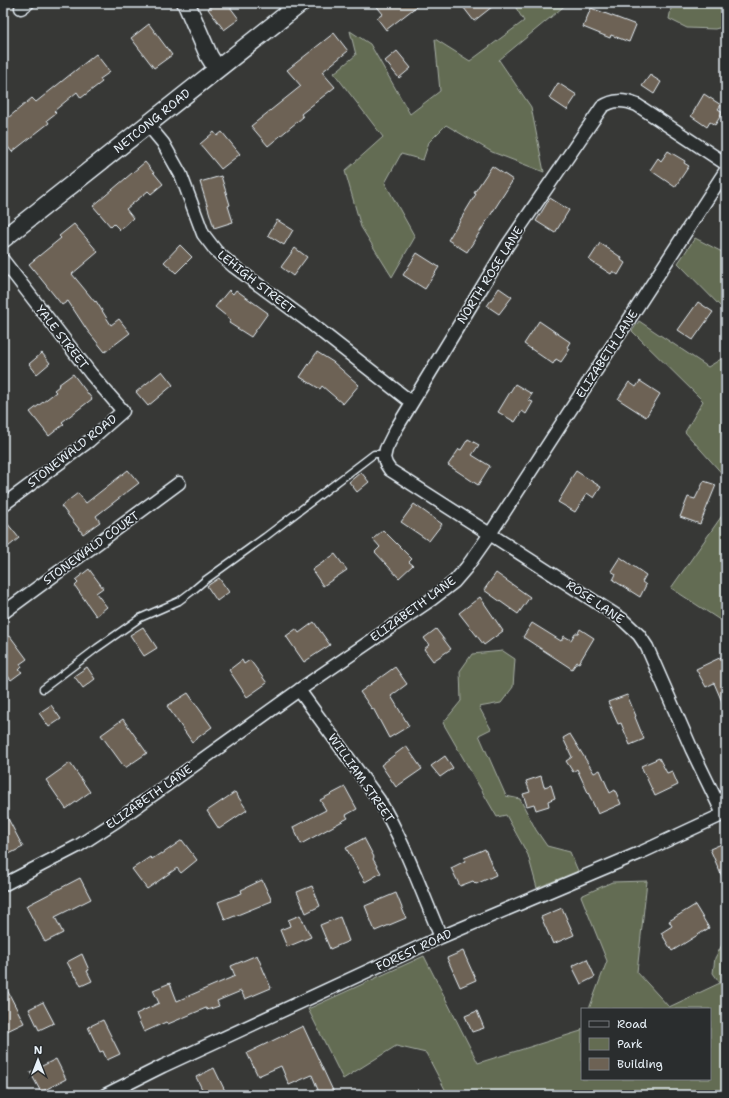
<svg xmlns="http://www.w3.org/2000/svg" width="729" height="1098" font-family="'Shantell Sans',sans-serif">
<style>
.green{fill:#646c52;stroke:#a6aea5}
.building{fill:#6d6254;stroke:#e8f1f8}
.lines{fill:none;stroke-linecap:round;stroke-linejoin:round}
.lane-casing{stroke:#e8f1f8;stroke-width:9}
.street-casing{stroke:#e8f1f8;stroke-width:15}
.secondary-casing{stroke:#e8f1f8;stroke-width:20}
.lane{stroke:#2a2d2e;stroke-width:6}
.street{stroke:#2a2d2e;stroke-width:12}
.secondary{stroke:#2a2d2e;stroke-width:17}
.labels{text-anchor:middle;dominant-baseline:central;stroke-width:3.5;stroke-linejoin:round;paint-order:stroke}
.street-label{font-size:12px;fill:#e8f1f8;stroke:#2a2d2e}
</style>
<rect width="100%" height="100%" fill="#373836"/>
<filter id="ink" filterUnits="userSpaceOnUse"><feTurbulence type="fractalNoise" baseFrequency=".025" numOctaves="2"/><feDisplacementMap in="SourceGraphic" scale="8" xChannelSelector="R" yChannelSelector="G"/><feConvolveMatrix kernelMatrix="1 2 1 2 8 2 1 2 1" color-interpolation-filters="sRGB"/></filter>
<g filter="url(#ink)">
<path class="green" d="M513,3H568L499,60L531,107L544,172L492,152L446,125L429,142L423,160L401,154L385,183L415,237L392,277L361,227L345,171L383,137L334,73L356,55L350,31L370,44L410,114L440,91L435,39L470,61L524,21Z
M672,3H726V26L715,29L687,28L669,19Z
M695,238L726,254V312L678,263Z
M639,321L708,367L726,356V478L685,432L703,401L632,331Z
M726,510V624L671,588Z
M503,651L515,659L513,687L501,703L479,707L491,729L479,735L506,796L520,799L536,830L547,846L570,852L578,871L537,888L528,855L506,815L497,817L443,723L461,701L460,671L472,654Z
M647,881L637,972L669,1007L720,983L713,973L715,958L723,943L722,904L726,909V1095H448L426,1053L396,1046L343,1079L308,1009L424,956L478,1063L581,1031L582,1028V1079H710V1009H589L607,961L581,896L612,882Z"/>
<path class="building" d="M215,3H227L239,19L224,30L208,9Z
M374,3H421L386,30L377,18L383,14Z
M460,3H497L474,21Z
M591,8L636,25L629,42L611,35L610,38L583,27Z
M149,24L172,55L154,68L131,38Z
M334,33L348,51L322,72L335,87L301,114L303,117L268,146L251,126L301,86L287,70Z
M397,51L411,68L399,78L385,61Z
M96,54L110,72L100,79L102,82L81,98L77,92L54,111L56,113L47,120L49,123L12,152L8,147L3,150V122L32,98L36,102Z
M650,75L661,82L654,94L642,86Z
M558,83L577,95L567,110L549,98Z
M704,94L721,105L718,109L723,112L715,125L710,122L707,127L691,116Z
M214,132L217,136L222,132L240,154L221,169L200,144Z
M668,151L685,161L684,163L689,166L675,187L650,170L658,158L661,161Z
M145,162L163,184L151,194L148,191L126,209L133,218L120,230L114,224L111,227L93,206Z
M492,166L513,180L467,252L448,240L476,194L474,193Z
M221,176L230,205L228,206L233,222L214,228L200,182Z
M550,198L569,210L555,233L536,221Z
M277,220L293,230L284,245L268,235Z
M74,224L98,252L72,274L95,302L96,301L111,325L119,319L130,333L105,352L87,330L68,301L62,305L29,264L61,238L59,236Z
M600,243L622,258L621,260L625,263L618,275L613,271L611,274L589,260Z
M180,245L192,257L176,273L164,262Z
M295,248L307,257L293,276L281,267Z
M417,253L439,267L425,289L403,275Z
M499,288L512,297L499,314L487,306Z
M229,290L233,294L236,290L268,313L251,337L229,323L231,320L215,307Z
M698,302L713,312L693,340L678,330Z
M539,321L570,342L567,347L570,349L561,362L556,359L553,364L524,344Z
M317,352L333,362L359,385L343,404L322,386L320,389L300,377Z
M42,353L50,363L37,374L29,364Z
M162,371L173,385L148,406L136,392Z
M73,374L92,399L62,422L64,424L49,436L30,412L56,392L54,390L59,386L58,385Z
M640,381L660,394L646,417L618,399L629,382L636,387Z
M515,384L532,394L528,400L533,402L526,414L522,411L515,422L498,412Z
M468,439L479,445L472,455L490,466L478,485L448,465L459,449L461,450Z
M128,470L139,483L96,516L100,522L83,534L61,506L78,493L86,503Z
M576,471L601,487L594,498L587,493L575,512L558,502L571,481L570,480Z
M361,472L369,482L357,492L349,482Z
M704,481L716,485L700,524L680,517L688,497L695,499Z
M414,504L442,524L429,541L401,522Z
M3,518L19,538L3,551Z
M383,530L412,559L409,562L413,565L399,578L375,552L380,547L373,539Z
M335,554L347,570L323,586L312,570Z
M620,557L646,575L642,582L646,585L640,597L613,580L616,574L611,571Z
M89,569L103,588L96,593L107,607L96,616L75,586L78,583L75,580Z
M496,573L530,597L518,614L484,590Z
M219,578L229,592L217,601L207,586Z
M480,597L503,631L484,645L459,613Z
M314,622L330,645L304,662L286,636L296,629L299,633Z
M532,623L561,641L564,636L571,640L575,633H578L580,629L594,638L579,663L577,662L572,669L523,637Z
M143,627L157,648L144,656L130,635Z
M436,629L451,649L433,661L424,649L429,645L424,638Z
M10,636L27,659L20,664L22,667L19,670L22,672L11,680L3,670V641Z
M726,655V711L714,683L706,687L696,669Z
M242,660L244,664L250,660L267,683L247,697L229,670Z
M87,667L95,679L83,688L74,676Z
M395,667L407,684L391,696L409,726L389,738L373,708L372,709L360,692Z
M188,693L212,727L192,742L167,706Z
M627,695L636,716L635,717L644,739L630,745L621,723L618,724L608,702Z
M51,705L61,719L49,727L39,713Z
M123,719L147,753L125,768L101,735Z
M570,734L594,773L600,770L610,793L615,790L621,804L598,814L577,769L573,772L566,761L572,757L563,738Z
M406,746L422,769L396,787L381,765Z
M445,756L453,768L440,777L431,766Z
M659,758L667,773L672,771L678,785L655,796L641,766Z
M70,763L90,792L66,809L46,780Z
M541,776L544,787L551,785L555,798L548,801L549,806L536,810L534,804L527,806L523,794L530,792L526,781Z
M345,787L357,809L346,815L348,818L301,844L293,827L326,810L320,800Z
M235,792L247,810L219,829L207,811Z
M3,809L23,847L3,857Z
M364,838L374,857L373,859L381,873L365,882L346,848Z
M182,840L197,860L181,873L177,868L147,889L132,869L150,857L152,859L161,853L162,854Z
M726,842V886L710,849Z
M485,849L496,875L476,884L473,881L460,886L451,868L465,861L464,858Z
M80,878L91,899L55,917L63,933L45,942L26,906Z
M262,880L272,901L225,920L218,902L242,893L241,890Z
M312,886L320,906L306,913L297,892Z
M396,893L406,918L375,931L365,906Z
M695,905L709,928L672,951L661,933L672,926L669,921Z
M562,908L574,935L553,944L541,917Z
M300,915L311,937L287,947L280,930L290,926L288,920Z
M340,917L349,941L330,949L320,925Z
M463,951L476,980L460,987L447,958Z
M82,954L89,970L87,971L92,981L81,986L76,976L75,977L67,962Z
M257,955L271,988L245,999L241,991L217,1001L219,1006L207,1010L206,1008L168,1024L166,1022L144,1032L136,1014L159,1003L153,990L170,983L177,1001L235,976L231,966Z
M587,959L595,977L581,984L572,966Z
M3,982L24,1023L3,1033Z
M43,1002L54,1023L39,1030L29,1009Z
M477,1011L484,1028L472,1032L465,1016Z
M103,1020L120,1054L107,1060L103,1051L100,1052L88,1027Z
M303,1026L335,1095H320L312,1075L289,1085L281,1066L258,1076L247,1053Z
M56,1059L66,1079L41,1092L30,1072Z
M214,1068L227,1095H205L196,1077Z"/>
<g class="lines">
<g class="lane-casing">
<path id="lane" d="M43,689L97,648L140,618L179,601L191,592L204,581L265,537L374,454H384"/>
</g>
<g class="street-casing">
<path id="street" d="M21,8L28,3
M148,125L163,143L181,175L203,234L216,251L233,266L309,322L411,402
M3,260L91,374L123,411L89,441L3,505
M3,613L179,483
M299,690L379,800C405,843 421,891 441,937
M723,814L692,750L647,647L639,635L622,619L577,590L401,477L390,470L386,464L384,458L386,449L396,429L507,246L602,107C614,99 624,100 637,105L726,164
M3,885L78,846L118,820L299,690L432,599L454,582L466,568L490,534L726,170
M105,1095L163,1066L441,937L642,852L726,813"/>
</g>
<g class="secondary-casing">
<path id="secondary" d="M186,3L209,56L217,69
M3,239L301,3"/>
</g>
<use href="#lane" class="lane"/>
<use href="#street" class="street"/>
<use href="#secondary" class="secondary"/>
</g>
</g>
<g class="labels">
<g class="street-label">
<text transform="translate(152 121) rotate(-39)">NETCONG ROAD</text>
<text transform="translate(490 275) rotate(-58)">NORTH ROSE LANE</text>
<text transform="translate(256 282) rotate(38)">LEHIGH STREET</text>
<text transform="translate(62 337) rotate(52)">YALE STREET</text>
<text transform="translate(607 354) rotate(-57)">ELIZABETH LANE</text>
<text transform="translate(72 451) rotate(-38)">STONEWALD ROAD</text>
<text transform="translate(91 548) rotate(-36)">STONEWALD COURT</text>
<text transform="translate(595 602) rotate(34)">ROSE LANE</text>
<text transform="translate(413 609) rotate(-36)">ELIZABETH LANE</text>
<text transform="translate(361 778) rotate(55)">WILLIAM STREET</text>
<text transform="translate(149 797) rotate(-35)">ELIZABETH LANE</text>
<text transform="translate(414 950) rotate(-25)">FOREST ROAD</text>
</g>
</g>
<rect width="729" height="1098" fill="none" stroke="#2a2d2e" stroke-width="16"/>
<rect x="8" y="8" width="713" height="1082" fill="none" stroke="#e8f1f8" stroke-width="1.5" filter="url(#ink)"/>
<rect x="581" y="1008" width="130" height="72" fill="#2a2d2e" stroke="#767b7f"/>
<rect x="589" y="1021" width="20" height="6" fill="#2a2d2e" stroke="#767b7f"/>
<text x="617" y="1028" font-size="12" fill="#e8f1f8">Road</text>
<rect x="589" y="1038" width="20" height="12" fill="#646c52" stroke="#767b7f"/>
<text x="617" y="1048" font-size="12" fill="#e8f1f8">Park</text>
<rect x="589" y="1058" width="20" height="12" fill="#6d6254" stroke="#767b7f"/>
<text x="617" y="1068" font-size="12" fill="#e8f1f8">Building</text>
<g transform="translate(38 1060)" stroke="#2a2d2e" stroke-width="3" paint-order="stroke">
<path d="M0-3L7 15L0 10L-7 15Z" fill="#e8f1f8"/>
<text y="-6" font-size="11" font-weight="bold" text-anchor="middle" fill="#e8f1f8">N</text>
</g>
</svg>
